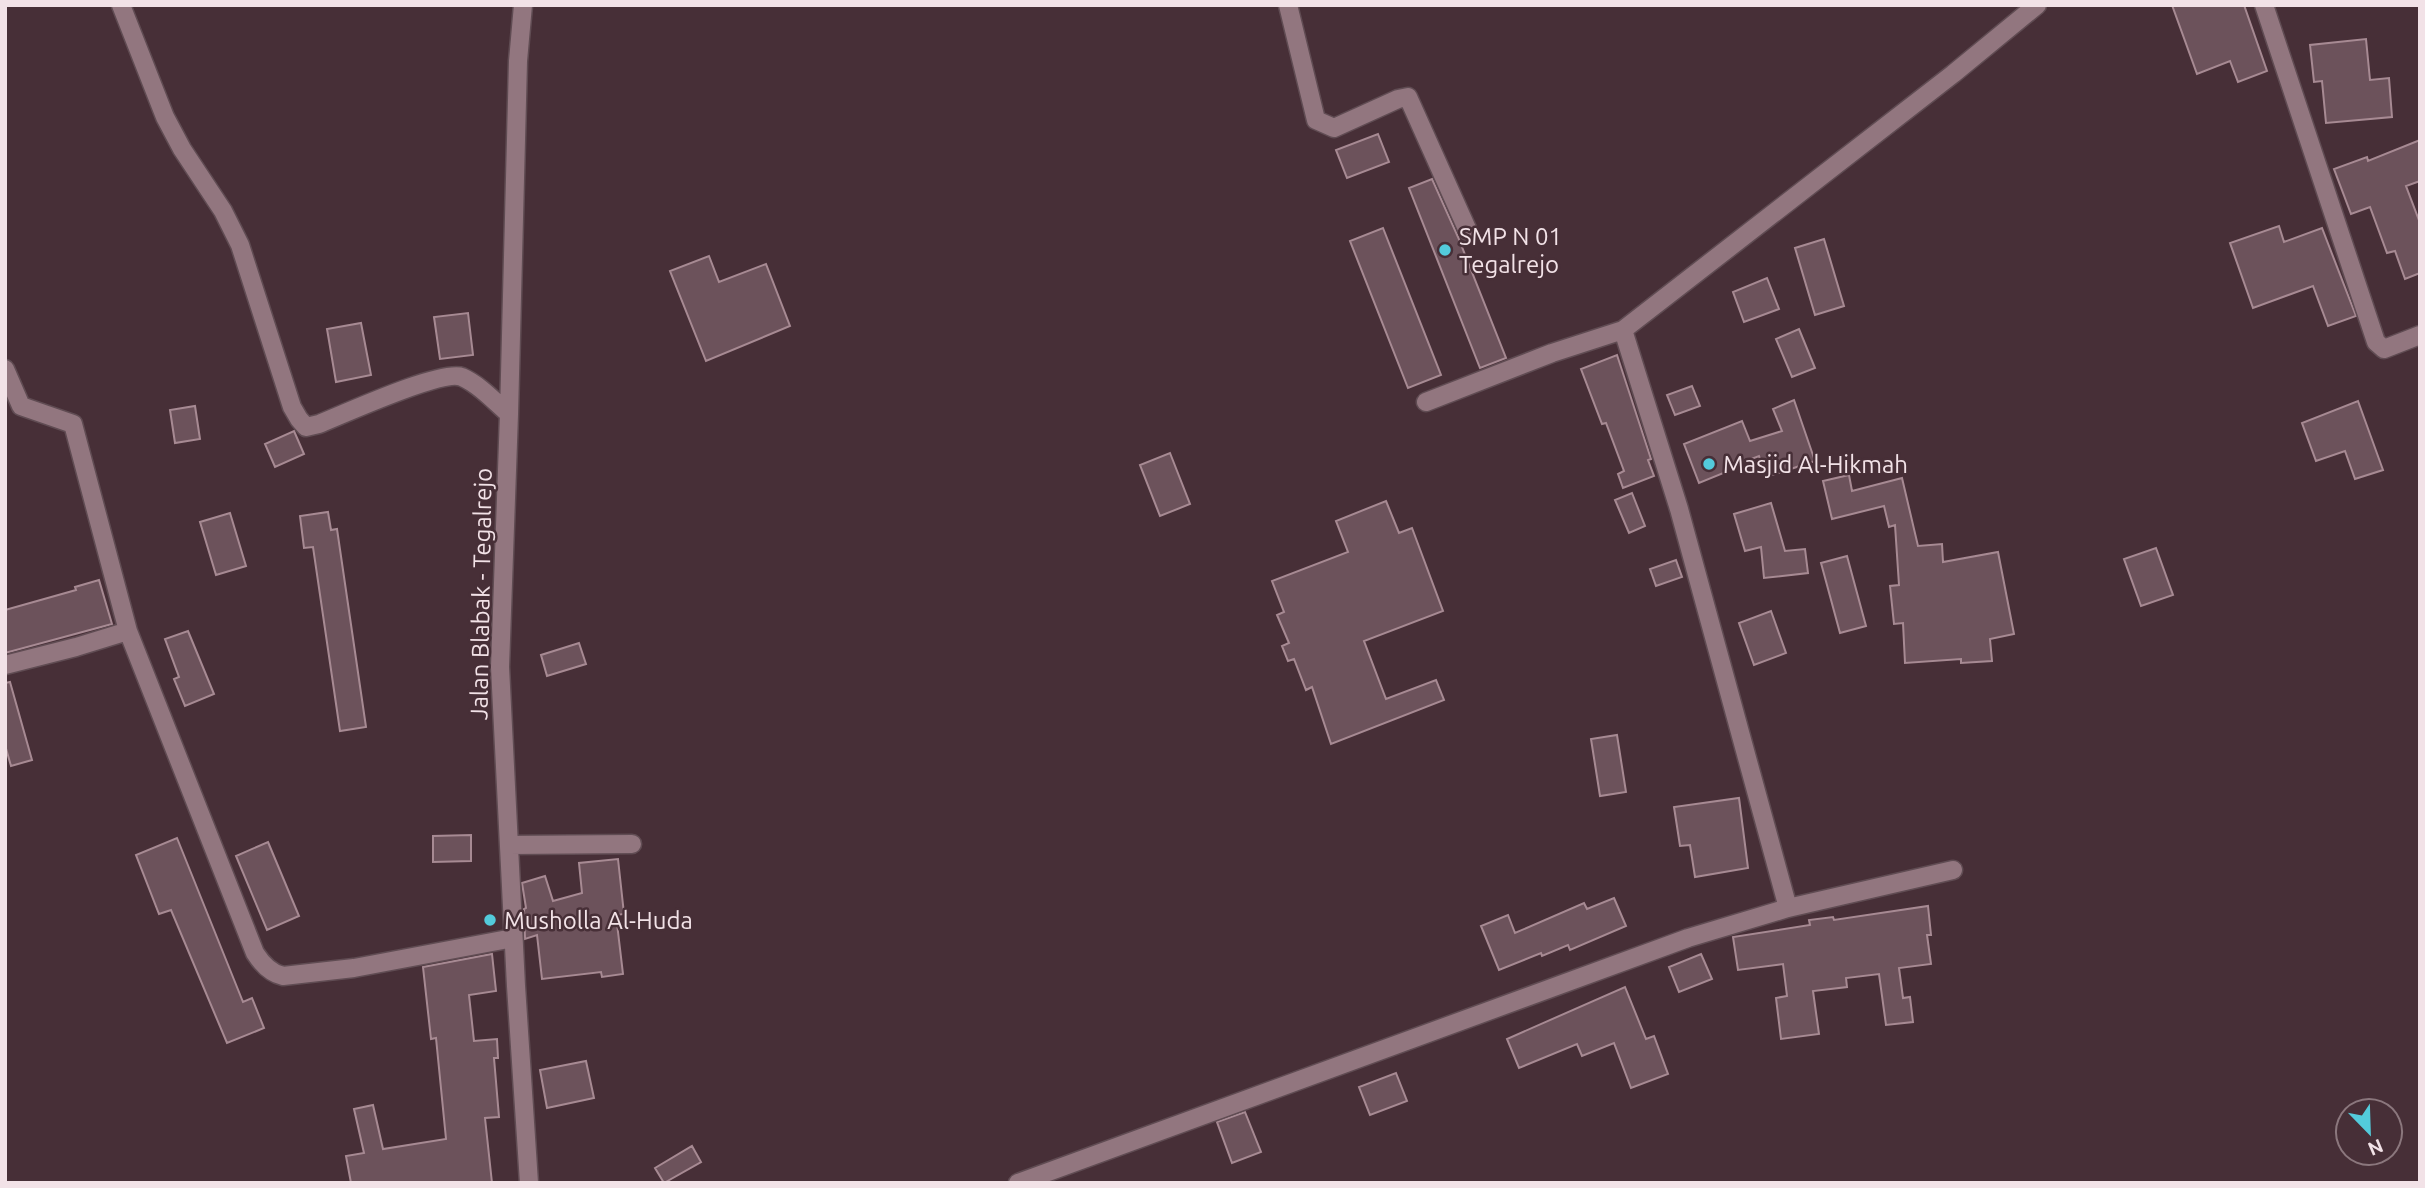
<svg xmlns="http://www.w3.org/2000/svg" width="2425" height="1188" font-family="Ubuntu,sans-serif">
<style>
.building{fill:#6c525b;stroke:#a78a93;stroke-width:2}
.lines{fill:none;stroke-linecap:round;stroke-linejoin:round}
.minor-casing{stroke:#604c53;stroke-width:21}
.minor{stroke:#92767f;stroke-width:18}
.poi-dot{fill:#53cbdb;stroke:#472f37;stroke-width:2.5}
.labels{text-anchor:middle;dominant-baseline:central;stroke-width:5;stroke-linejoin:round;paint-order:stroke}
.poi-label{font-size:24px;fill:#f2e2e7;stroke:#472f37;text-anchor:start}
.street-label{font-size:24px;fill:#f2e2e7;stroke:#472f37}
</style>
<rect width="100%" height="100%" fill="#472f37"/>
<path class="building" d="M2172,5H2244L2267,71L2238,82L2230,61L2197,74Z
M2366,39L2370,80L2389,78L2392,117L2326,123L2322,81L2314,82L2310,45Z
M1378,134L1389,162L1347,178L1336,150Z
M2420,140V181L2406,186L2420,223V273L2405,279L2395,251L2387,253L2370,207L2351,214L2334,169L2367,157L2368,161Z
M1432,179L1458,237L1506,358L1480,368L1409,188Z
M2279,226L2284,242L2322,228L2356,316L2328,326L2313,286L2253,308L2230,243Z
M1383,228L1441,375L1408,388L1350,241Z
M1824,239L1844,306L1815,315L1795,248Z
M709,256L719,282L766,264L790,326L706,361L670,271Z
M1767,278L1779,309L1744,322L1733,292Z
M468,313L473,355L440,359L434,317Z
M361,323L371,375L336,382L327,329Z
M1799,329L1815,368L1792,377L1776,339Z
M1617,355L1651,459L1648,460L1654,476L1623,488L1618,474L1624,471L1606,423L1602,424L1581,369Z
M1692,386L1700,406L1675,415L1667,395Z
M1794,400L1815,461L1766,477L1759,456L1725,469L1726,472L1699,483L1684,444L1742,421L1750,441L1782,431L1773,409Z
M2358,401L2383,470L2355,479L2345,451L2316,461L2302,423Z
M195,406L200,439L175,443L170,410Z
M294,431L304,454L275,467L265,444Z
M1170,453L1190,504L1160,516L1140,465Z
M1849,475L1852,491L1902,478L1918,546L1942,544L1943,562L1998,552L2014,634L1990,639L1992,661L1961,663V659L1905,663L1903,623L1894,624L1890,586L1899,585L1895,525L1889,527L1884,506L1832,519L1823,481Z
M1632,493L1645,526L1629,533L1615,500Z
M1386,501L1399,533L1412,528L1443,611L1364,641L1386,699L1436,680L1444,700L1331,744L1312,687L1306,690L1294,659L1288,661L1282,646L1289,643L1277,615L1284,612L1272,581L1348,552L1336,521Z
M1771,503L1785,551L1805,549L1808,573L1764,578L1761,547L1745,551L1734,514Z
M328,512L331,530L337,529L366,727L340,731L313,547L304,548L300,516Z
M230,513L246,566L216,575L200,522Z
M2156,548L2173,595L2141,606L2124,559Z
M1847,556L1866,626L1840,633L1821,563Z
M1676,560L1682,577L1656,586L1650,569Z
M99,580L112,624L5,653V610L76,590L75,587Z
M1771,611L1786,653L1754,665L1739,623Z
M188,631L214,694L185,706L174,679L179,677L165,639Z
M579,643L586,664L547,676L541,655Z
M10,682L32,760L11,766L5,745V683Z
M1617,735L1626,792L1600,796L1591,739Z
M1739,798L1748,868L1695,877L1690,845L1680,846L1674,807Z
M471,835V861L433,862V836Z
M177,838L243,1002L252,998L264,1028L227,1043L171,910L159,914L136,855Z
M268,842L299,916L267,930L236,856Z
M618,859L624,914L616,915L623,974L602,977L601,972L542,979L537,935L525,939L524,909L526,908L522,883L545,876L553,901L582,893L579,863Z
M1614,898L1626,926L1570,950L1568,945L1542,956L1541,953L1499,970L1481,926L1508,915L1515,933L1584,903L1587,909Z
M1928,906L1931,935H1927L1931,964L1899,968L1903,998L1910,997L1913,1022L1886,1025L1879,974L1846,978L1847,987L1813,991L1819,1034L1781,1039L1776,998L1787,996L1783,964L1738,970L1733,937L1810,925L1809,920L1833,917L1834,920Z
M492,954L496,991L469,995L474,1041L497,1039L498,1058H494L499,1117L485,1118L492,1183H351L346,1156L364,1153L354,1109L373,1105L383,1149L446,1139L436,1038L431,1039L423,967Z
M1701,954L1712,979L1679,992L1669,967Z
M1625,987L1646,1039L1654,1036L1668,1074L1631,1088L1614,1043L1582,1056L1577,1044L1519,1068L1507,1039Z
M586,1061L594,1098L547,1108L540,1070Z
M1396,1073L1407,1101L1370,1115L1359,1087Z
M1245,1112L1261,1152L1232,1163L1217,1122Z
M692,1146L701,1162L664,1183L655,1168Z"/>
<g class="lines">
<g class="minor-casing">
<path id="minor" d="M121,5L165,117L182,149L223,211L240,245L292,407L299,419L306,427L319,424C344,414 442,369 462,377C480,385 495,402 509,414
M523,5L518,61L509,414L500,667L516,986L529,1183
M1288,5L1316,120L1334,128L1398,99L1408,97L1468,231
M2264,5L2376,342L2384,349L2420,335
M5,369L21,406L73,424L128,631
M1426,402L1552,353L1623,330
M5,665L76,647L128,631L255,953C262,964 270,973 283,976L354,968L513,938
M509,845L632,844
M1788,908L1679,509L1623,330L1953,74L2037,5
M1018,1183L1688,938L1788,908L1953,870"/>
</g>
<use href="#minor" class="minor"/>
</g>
<g class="poi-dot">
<circle cx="1445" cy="250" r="7"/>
<circle cx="1709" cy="464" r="7"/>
<circle cx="490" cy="920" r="7"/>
</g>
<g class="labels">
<g class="poi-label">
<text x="1459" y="236">SMP N 01<tspan x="1459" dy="28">Tegalrejo</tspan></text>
<text x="1723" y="464">Masjid Al-Hikmah</text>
<text x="504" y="920">Musholla Al-Huda</text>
</g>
<g class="street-label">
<text transform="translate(481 594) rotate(-89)">Jalan Blabak - Tegalrejo</text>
</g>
</g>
<rect width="2425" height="1188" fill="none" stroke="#f2e2e7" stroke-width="14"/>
<g transform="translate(2369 1132) rotate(157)"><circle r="33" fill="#472f37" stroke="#8b777d" stroke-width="2"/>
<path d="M0-5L12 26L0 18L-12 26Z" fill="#53cbdb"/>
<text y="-10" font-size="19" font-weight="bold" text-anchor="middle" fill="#f2e2e7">N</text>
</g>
</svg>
